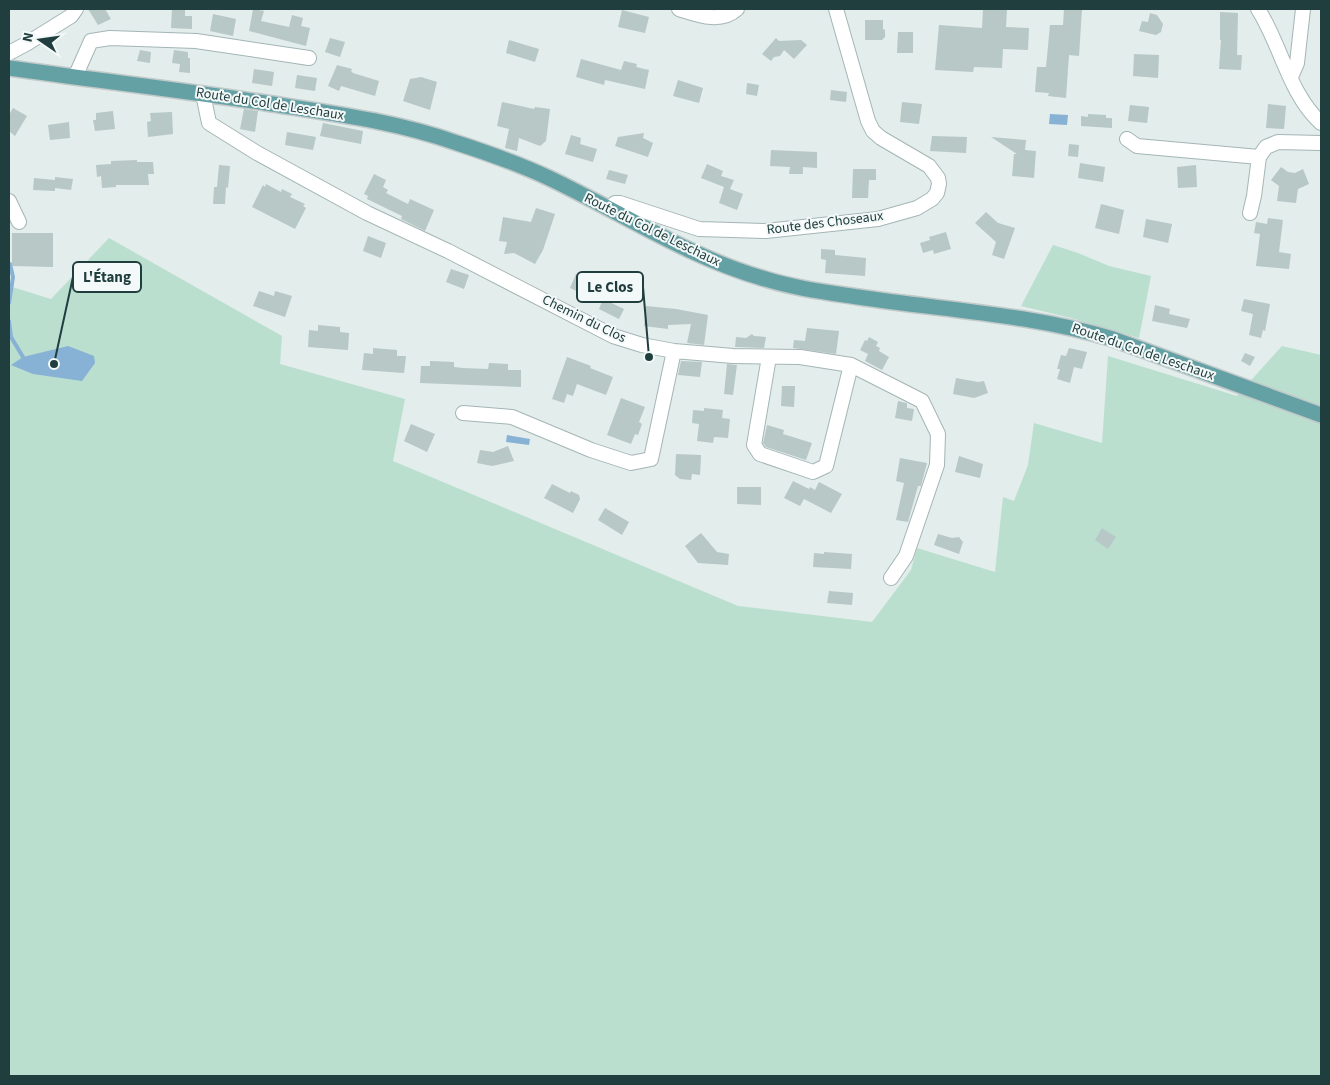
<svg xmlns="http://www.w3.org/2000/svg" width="1330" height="1085" font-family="'Source Sans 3',sans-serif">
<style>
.green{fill:#badfcf}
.water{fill:#87b1d5}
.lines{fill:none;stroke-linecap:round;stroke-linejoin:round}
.stream{stroke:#87b1d5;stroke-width:4}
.building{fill:#b7c8c6}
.minor-casing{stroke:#a4b5b5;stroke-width:16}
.major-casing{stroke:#c1c9c9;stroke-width:18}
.minor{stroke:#fff;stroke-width:14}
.major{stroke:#64a1a5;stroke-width:15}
.labels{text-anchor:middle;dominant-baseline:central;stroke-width:4;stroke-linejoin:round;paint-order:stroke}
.street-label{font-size:14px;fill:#213e3f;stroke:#f3f9f8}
.leader{fill:none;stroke:#213e3f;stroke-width:2}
.callout-dot{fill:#213e3f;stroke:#f3f9f8;stroke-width:2}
.callout{fill:#f3f9f8;stroke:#213e3f;stroke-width:2}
.callout-label{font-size:15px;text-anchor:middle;font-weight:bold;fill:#213e3f}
</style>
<rect width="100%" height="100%" fill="#e2edec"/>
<path class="green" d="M109,238L282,336L280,364L405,399L393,461L738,606L872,622L911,570L917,548L995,572L1003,497L1014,501L1028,465L1034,423L1102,443L1108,356L1237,396L1282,346L1321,355V1076H9V286L51,299Z
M1053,245L1078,253L1109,266L1151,276L1139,338L1071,318L1021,306Z"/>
<path class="water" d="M1050,114L1068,115L1067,125L1049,124Z
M68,346L94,356L95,363L82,381L33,374L11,365L23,357Z
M507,435L530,439L529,445L506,442Z"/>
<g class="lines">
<path class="stream" d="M9,303L13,277L10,264
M9,321L11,337L23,357"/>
</g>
<path class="building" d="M88,9H105L111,19L98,25Z
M172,9H185V16H192V29L171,28Z
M253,9L264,11L261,21L289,27L292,15L303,18L301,26L310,28L306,46L249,31Z
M983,9H1007L1006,27L1029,28L1028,50L1003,49L1002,68L974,67L973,72L935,70L939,25L982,28Z
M1064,9H1082L1079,56L1069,55L1066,98L1048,96L1049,93L1035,92L1037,67H1046L1050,25H1063Z
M622,10L649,17L645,33L618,27Z
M1220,12L1238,13L1237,55H1242L1241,70L1219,69L1221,40H1220Z
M1150,13L1157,15L1163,24L1161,32L1156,35L1139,31L1142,21L1148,22Z
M213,14L236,19L233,36L210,31Z
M865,20H883V29L885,30V37L882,40H865Z
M898,32H913V53H897Z
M330,38L345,42L340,57L325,52Z
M776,38L779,41L801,40L807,45L794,59L784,50L780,56L774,57L771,61L762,54Z
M509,40L539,49L535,62L506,53Z
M140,50L151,52L150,63L137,61Z
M174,50L188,52V58H190V73L179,72L180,64L172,63Z
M1134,54L1159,55L1158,78L1133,76Z
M581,59L621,70L624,61L637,64L636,67L649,70L645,89L605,80L604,85L576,77Z
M337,65L352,69L351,71L353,73L379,81L375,96L341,86L339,91L328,86Z
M254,69L274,72L272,86L252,83Z
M297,75L317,78L315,91L295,88Z
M421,77L437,82L430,110L403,101L410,79Z
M678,80L703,88L699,103L673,96Z
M747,83L759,85L757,96L746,94Z
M831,90L847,92L846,102L830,100Z
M502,102L534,109L535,107L550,109L546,141L540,146L519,138L517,151L505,148L509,129L497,126Z
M902,102L922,104L919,124L900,122Z
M1268,104L1286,106L1284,129L1266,128Z
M1130,105L1149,107L1147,123L1128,121Z
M13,108L27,116L15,136L9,131V115Z
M244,109L258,111L255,132L240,129Z
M113,111L115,129L95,131L93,120H96V113Z
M172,112L173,134L148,137L147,122L151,121L150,113Z
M1088,114L1106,115V118H1112V128L1081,126V116L1088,117Z
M69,122L70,138L50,140L48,125Z
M323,123L363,131L361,144L320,136Z
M287,132L316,137L313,150L285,145Z
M644,133L643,138L653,143L648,157L615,146L618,137Z
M571,135L581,138L580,144L597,149L593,162L565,154Z
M932,136L967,137L966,153L930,151Z
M991,137L1026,140L1025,150L1036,151L1034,178L1012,176L1014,154H1017Z
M1069,144L1079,145L1078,157L1068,156Z
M771,150L817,152V168L803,167V174H789L790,167L770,166Z
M137,160V162H153L154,174H148L149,185H116V187L102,188L101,176L97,177L96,165L111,164V161Z
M1080,163L1105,167L1103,182L1078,178Z
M707,164L723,171L721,176L734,180L730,189L743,194L737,210L719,203L724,187L701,178Z
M219,165L230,166L228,188L226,187L225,204H213L214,187H217Z
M1196,165L1197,187L1178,188L1177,167Z
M1281,167L1288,172L1295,173L1303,169L1309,184L1298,189L1296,203L1277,201L1279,186L1271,180Z
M853,169H876V180H869L868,198H852Z
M609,170L628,175L625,184L606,179Z
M374,174L386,180L383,187L388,190L386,193L408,204L410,199L434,210L425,231L401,219L402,216L367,199L368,196L364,194Z
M55,177L73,179L71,190L55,188V191L33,190L34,178L55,180Z
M266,184L281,192L282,189L292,194L290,197L305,204L303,206L306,208L295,229L252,207L263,185L265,187Z
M1101,204L1124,210L1119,234L1095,228Z
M536,208L555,214L543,250L535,264L514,253L504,254L507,242L499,241L503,217L531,222Z
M986,212L998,223L1015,228L1004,259L992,255L996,242L975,223Z
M1268,218L1283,220L1279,252L1291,254L1289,269L1256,266L1260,234L1254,233L1256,222L1267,224Z
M1146,219L1172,224L1168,243L1143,237Z
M946,232L951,249L934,254L933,250L923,253L920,243L930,240L929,237Z
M12,233H53V267L12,266Z
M368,236L386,243L381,258L363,251Z
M821,249L835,250V255L866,258L865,276L825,273L826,260L821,259Z
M451,269L469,275L464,289L446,282Z
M576,274L590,280L583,294L570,288Z
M259,291L274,296L275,291L292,296L285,317L253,306Z
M603,299L624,309L619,319L599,309Z
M1244,299L1270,304L1265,331L1263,330L1261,338L1249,335L1253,314L1241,311Z
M1155,305L1170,309L1169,314L1190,319L1187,328L1152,321Z
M646,306L676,309L708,315L704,345L687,343L691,324L668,325V329L644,326Z
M318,325L340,327V332L349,333L348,350L308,347L309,330L318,331Z
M807,328L839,331L836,354L793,348L794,340L805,341Z
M752,334L754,336L766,337L764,348L735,347L736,337L746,338Z
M869,337L878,342L876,346L880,348L879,351L889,357L882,370L865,361L868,354L860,350L865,340L867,341Z
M373,348L397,350V356H406L404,373L362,370L364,353L373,354Z
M1069,348L1087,352L1082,369L1074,367L1070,383L1057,379L1060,369H1057L1061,355L1066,356Z
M1245,353L1255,357L1250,366L1241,361Z
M567,357L591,366L590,368L613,377L606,395L577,384L573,396L567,394L564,403L552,399Z
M430,361L454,362V367L463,368L488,369L489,363L508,364V370H521V387L420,383L421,366H430Z
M681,361L702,362L700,377L678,375Z
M727,364L737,365L733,395L724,394Z
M956,378L978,382L984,381L988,393L974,398L953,394Z
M782,386H795L794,407L781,406Z
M621,398L645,407L639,422L642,424L638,435L635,434L631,444L607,435Z
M898,401L906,403H907V408L914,409L912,421L895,418Z
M704,408L723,410L722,418L730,419L728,438L714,437L713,443L697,441L699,424L692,423L693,410L704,411Z
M411,424L435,434L427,452L404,441Z
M767,425L784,430L783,434L812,443L806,460L766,447L763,443Z
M508,446L514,461L492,466L477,463L480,450L493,452Z
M676,454L701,455L700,475L692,474L691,480L680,479L675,475Z
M959,456L983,464L980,478L955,472Z
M900,458L927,463L921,486H918L908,522L896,520L904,483L896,481Z
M793,481L809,489L810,487L815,490L819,482L842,494L831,513L804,499L800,506L784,498Z
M552,484L570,493L571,491L579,495L580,499L573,513L544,498Z
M737,487H761V505L737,504Z
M605,508L629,522L622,535L598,520Z
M1102,528L1116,537L1108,549L1095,540Z
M701,533L717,552L729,554L728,565L698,563L685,546Z
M938,534L952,538L959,537L963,542L959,554L934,545Z
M824,552L852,554L851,569L813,567L814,553L824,554Z
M829,591L853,593L852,605L827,603Z"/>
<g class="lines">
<g class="minor-casing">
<path id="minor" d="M679,9C698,15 720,24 737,9
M1258,9C1281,45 1289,94 1321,123
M9,53L26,44L71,16L76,9
M75,77L91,41L110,38L196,41L309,58
M1291,77L1297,63L1303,9
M203,94L209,123L257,153L367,213L448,251L613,336L642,345L674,351L733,356L800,357L851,365L922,401L938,434L937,465L906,556L891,578
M1127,139L1137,146L1259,157
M9,201L19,222
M609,209L615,203H620L699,229L766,231L878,219L917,208L932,199L937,193L939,184L938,178L929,166L881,138L873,131L868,121L836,9
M1250,213L1254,196L1259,157L1266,147L1278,142L1321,143
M769,357L754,445L760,454L813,472L826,466L851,365
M463,413L512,417L591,450L631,463L651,459L674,351"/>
</g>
<g class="major-casing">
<path id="major" d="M9,68C94,80 180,90 266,103C330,113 395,121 457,143C488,153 519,164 549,178C619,211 686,256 762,278C793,288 825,292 858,297C943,310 1030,314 1113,339L1321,415"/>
</g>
<use href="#minor" class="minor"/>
<use href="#major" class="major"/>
</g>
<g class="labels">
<g class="street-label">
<text transform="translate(270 104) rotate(9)">Route du Col de Leschaux</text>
<text transform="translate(825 223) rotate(-7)">Route des Choseaux</text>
<text transform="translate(652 230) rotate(26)">Route du Col de Leschaux</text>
<text transform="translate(584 319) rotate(26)">Chemin du Clos</text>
<text transform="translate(1143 352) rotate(19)">Route du Col de Leschaux</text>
</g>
</g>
<path class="leader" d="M54 364L73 277M649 357L643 287"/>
<g class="callout-dot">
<circle cx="54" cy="364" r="5"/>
<circle cx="649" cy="357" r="5"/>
</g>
<g class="callout">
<rect x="73" y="262" width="68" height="30" rx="5"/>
<rect x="577" y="272" width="66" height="30" rx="5"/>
</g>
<g class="callout-label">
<text x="107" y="282">L'Étang</text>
<text x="610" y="292">Le Clos</text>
</g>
<rect width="1330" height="1085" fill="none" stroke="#213e3f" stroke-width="20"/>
<g transform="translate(40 40) rotate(283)" stroke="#f3f9f8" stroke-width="4" paint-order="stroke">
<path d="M0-4L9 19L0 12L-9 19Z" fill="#213e3f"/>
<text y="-8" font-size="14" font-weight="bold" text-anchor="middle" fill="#213e3f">N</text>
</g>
</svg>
